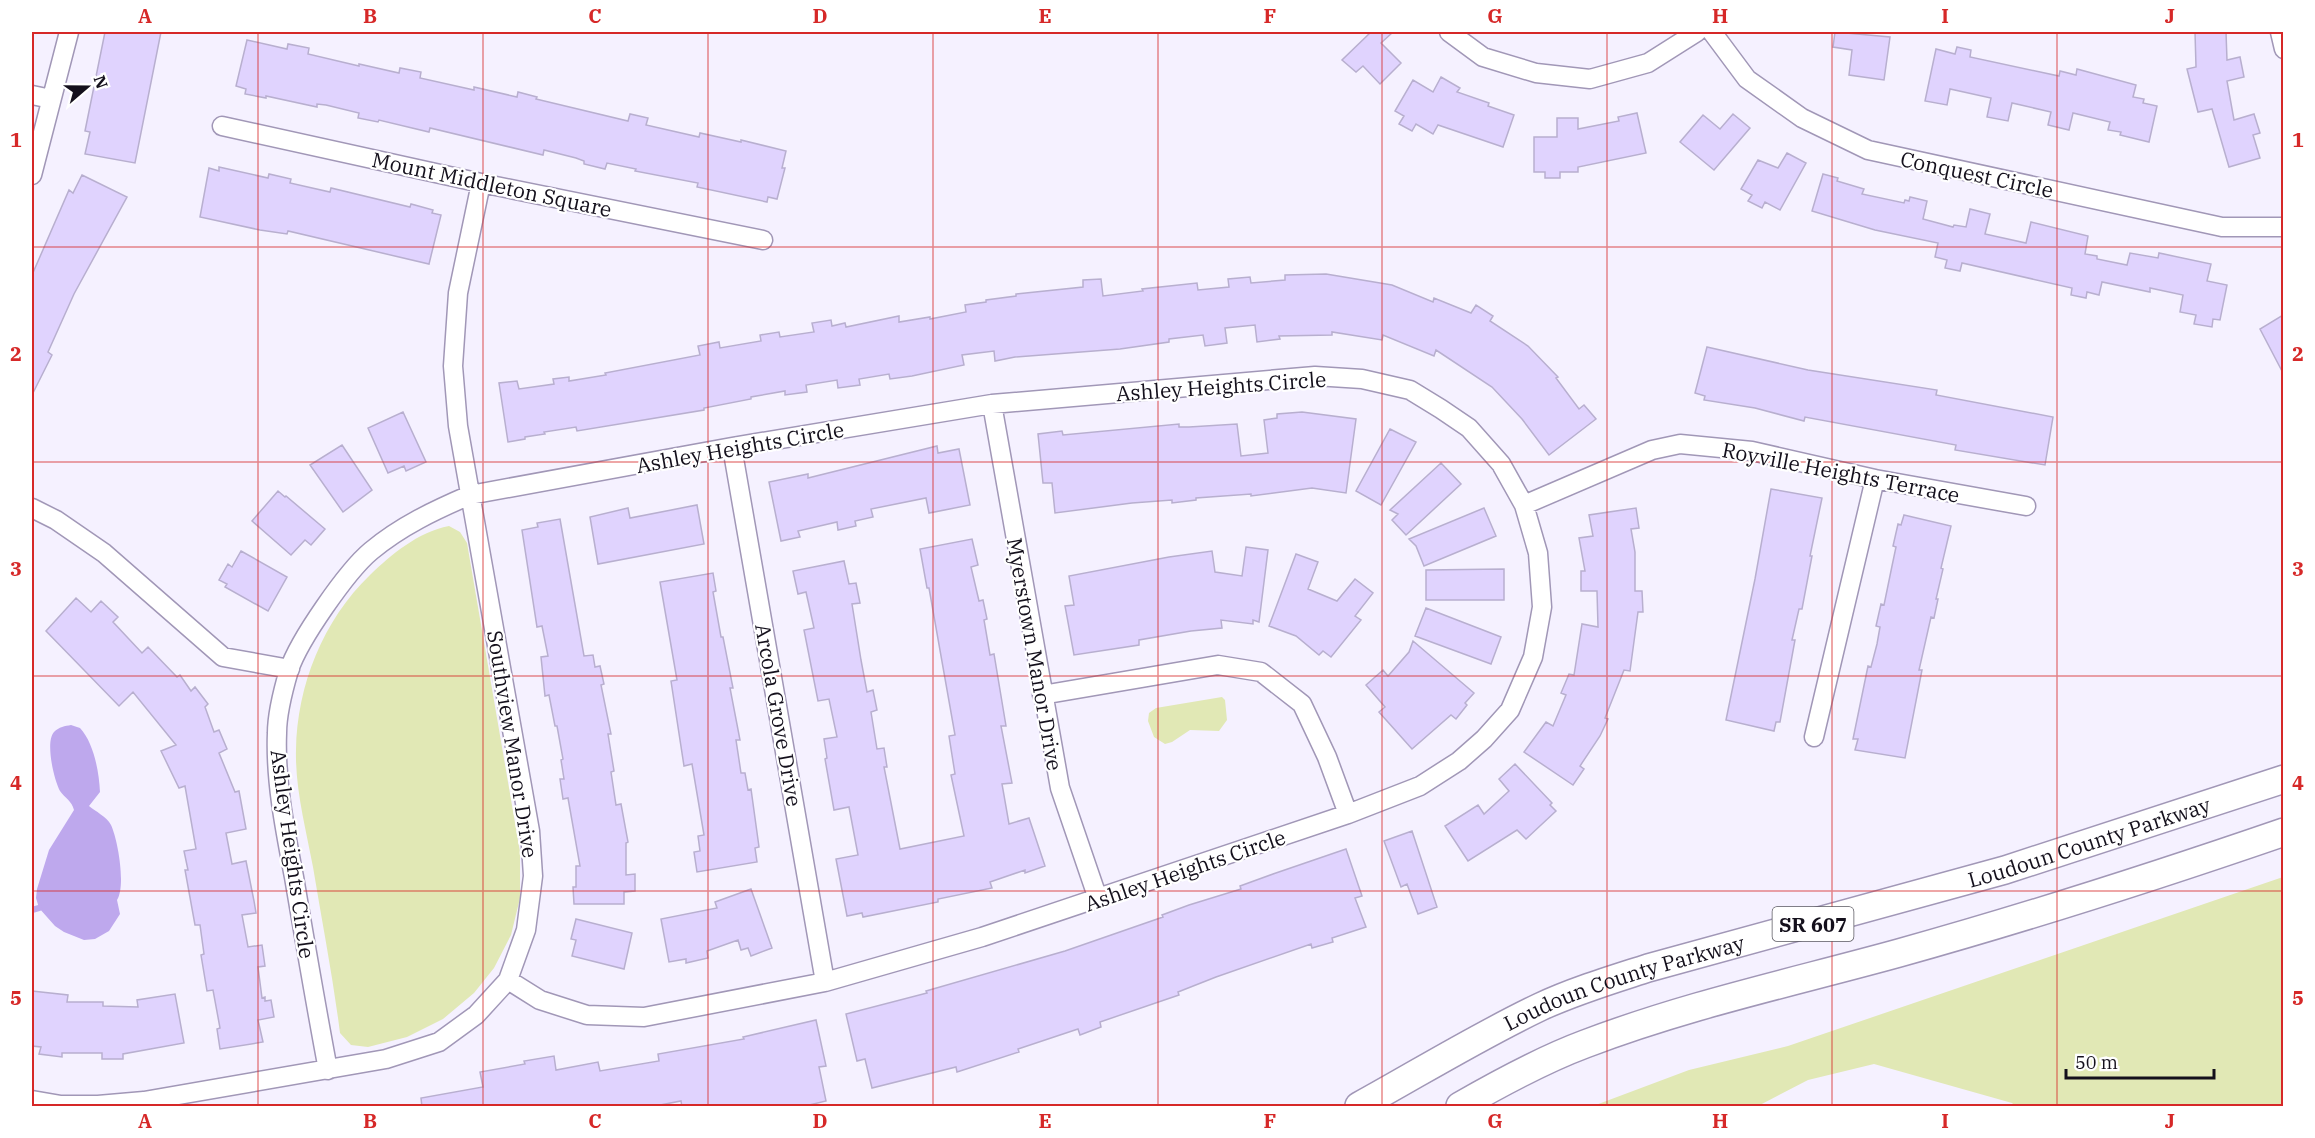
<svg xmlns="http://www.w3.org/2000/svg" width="2315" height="1138" font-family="'IBM Plex Serif',serif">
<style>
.green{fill:#e1e8b5}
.water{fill:#bea8ed}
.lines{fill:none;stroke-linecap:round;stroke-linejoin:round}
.stream{stroke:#bea8ed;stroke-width:6}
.building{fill:#e0d3fe;stroke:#b8afcf;stroke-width:1.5}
.minor-casing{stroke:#a197b7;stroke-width:21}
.primary-casing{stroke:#a197b7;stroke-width:30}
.minor{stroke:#fff;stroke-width:18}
.primary{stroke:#fff;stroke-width:27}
.grid{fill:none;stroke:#d62828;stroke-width:1.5;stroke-opacity:0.55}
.labels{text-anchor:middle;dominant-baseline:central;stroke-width:4.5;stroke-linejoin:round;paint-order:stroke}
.shield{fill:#fff;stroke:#5a5860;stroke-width:1.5}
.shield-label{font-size:20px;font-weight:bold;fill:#14101c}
.street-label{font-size:21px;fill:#14101c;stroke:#fff}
.neatline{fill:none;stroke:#d62828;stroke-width:2}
.grid-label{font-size:20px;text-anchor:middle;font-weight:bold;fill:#d62828}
</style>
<rect width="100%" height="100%" fill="#f5f1ff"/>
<path class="green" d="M449,526L460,532L467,543L520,852V898L511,935L494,968L474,993L443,1019L407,1037L368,1047L351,1045L340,1033C333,977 322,922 313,867C306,829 295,789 296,750C297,686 323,620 370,575C392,554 418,532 449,526Z
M1222,697L1225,700L1227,720L1219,731L1190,730L1172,742L1165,744L1154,737L1148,721L1149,713L1156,708Z
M2283,877V1106H2015L2012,1103L1874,1064L1808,1080L1758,1106H1593L1689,1070L1788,1046Z"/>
<path class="water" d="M71,725L80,728C94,743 99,772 100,792L89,806C95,811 107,817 111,825C118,840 126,886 117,900L120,914L109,931L95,939L84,940L64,932L55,926L39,908L36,898L37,889L49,850L74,810C72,801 65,798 60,791C54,780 45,742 54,732C59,727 65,726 71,725Z"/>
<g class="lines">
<path class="stream" d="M32,910L39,908"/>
</g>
<path class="building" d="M105,32H161L135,163L85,154L90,132L85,131Z
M1371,32H1393L1381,43L1401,63L1380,84L1363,66L1356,72L1342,60Z
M1835,32L1890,37L1884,80L1849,75L1852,50L1833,47Z
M2195,32H2226L2227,60L2240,57L2244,77L2227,81L2234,120L2254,114L2260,133L2253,135L2260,158L2229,167L2212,109L2198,112L2187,69L2196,67Z
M247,40L287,49L288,44L309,48L308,54L359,66V64L399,73L400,68L421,72L420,78L474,90V87L517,97L518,92L537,97L536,99L628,121L630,114L648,118L646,125L699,137L700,133L741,142V140L786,151L782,168H785L777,199L768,197L767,202L697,187L698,183L635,171L636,169L607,163L605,169L584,164V161L576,158L544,150L543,155L430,128L429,132L379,120L378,122L358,118L359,113L326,105L317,104V107L266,96V98L245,94L246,89L236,86Z
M1957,47L1971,50L1970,57L2059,76L2060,71L2076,75L2077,69L2136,85L2133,97L2144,99L2143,103L2157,106L2149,142L2120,135L2121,132L2108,130L2110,122L2073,113L2069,130L2048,125L2051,112L2012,103L2008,121L1987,117L1991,98L1950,89L1947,105L1925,101L1936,49L1955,54Z
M1441,77L1460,88L1457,92L1489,103L1488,106L1514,115L1503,147L1438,125L1433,134L1416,124L1412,131L1399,124L1404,116L1395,111L1413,80L1433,92Z
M1637,113L1646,153L1578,167V172H1560V178H1545V172H1534V137H1557V118H1578V129L1619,121L1618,117Z
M1733,114L1750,128L1714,170L1680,142L1703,115L1720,129Z
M1787,153L1806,163L1780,210L1765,202L1762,208L1748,201L1752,195L1741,189L1758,160L1778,168Z
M219,167L268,178L269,174L291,179L290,183L330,192L331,188L410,207L411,204L433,210L432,213L441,215L429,264L288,231L287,234L260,230L200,217L209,168L219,171Z
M1823,174L1838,178L1837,181L1864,189L1862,194L1904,203L1905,200L1909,201L1910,197L1927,201L1923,219L1953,227L1954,225L1966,227L1970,209L1990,214L1985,234L2026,243L2031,222L2088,236L2085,254L2097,256V259L2127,265L2130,253L2158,258L2159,253L2211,264L2207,281L2227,285L2220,320L2213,319L2212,327L2194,324L2196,315L2180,312L2183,295L2150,288V292L2102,282L2099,295L2087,292L2086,298L2071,295L2072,288L1962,263L1960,271L1945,268L1947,260L1935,257L1938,243L1875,230L1812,211Z
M82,175L127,197L74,294L48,352L52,355L32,395V275L69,190L73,193Z
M1326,274L1392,285L1433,302L1434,298L1471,313L1476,305L1493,316L1490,321L1528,346L1558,377L1556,378L1579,409L1584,405L1596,419L1549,455L1522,419L1492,387L1436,350L1434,356L1383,335L1382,340L1332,332V335L1279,336L1280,339L1257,342L1255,325L1225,328L1227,343L1205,346L1203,335L1169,339V342L1120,349L1015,357L995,361L994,351L962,355L964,365L912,376L890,379L889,374L859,379L860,385L838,388L837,380L806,385L807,392L785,395V391L751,397V399L704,408V410L577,431L576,427L544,432L545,434L525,437V439L508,442L499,383L517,381L519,389L554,384L553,379L569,377V381L606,375L605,373L700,355L698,346L719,342L720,348L761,341L760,335L779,332L780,337L814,332L812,323L831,320L832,326L845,323L846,327L899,316V322L930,317V319L966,312L965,305L986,302V300L1016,296V294L1083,287V280L1101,279L1103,296L1143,291L1142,289L1197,283L1198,290L1229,287L1228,279L1250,277L1251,283L1285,280V275Z
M2283,315V373L2260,329Z
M1707,347L1808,370L1937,390L1936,395L2053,417L2045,465L1955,450L1956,445L1805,417L1804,421L1755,408L1704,400L1705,396L1695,393Z
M403,412L426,462L406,471L404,466L388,473L368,428Z
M1302,412L1356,419L1346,493L1312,488L1251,496V494L1196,498V500L1172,503V500L1132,503L1055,513L1052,483H1043L1038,434L1062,431L1063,435L1179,424V427H1189L1237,424L1241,456L1268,453L1264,420L1277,418V414Z
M1390,429L1416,442L1381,505L1356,491Z
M342,445L372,490L343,512L310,465Z
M937,446L938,453L959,449L970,505L929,513L926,498L871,509L873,517L855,521L856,526L838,530L837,522L798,531L800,537L781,541L769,482L808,474V478Z
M1441,463L1461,484L1406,535L1392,520L1398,514L1390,510Z
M1771,489L1822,498L1810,556H1812L1802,609H1799L1792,640H1795L1780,722H1776L1774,731L1726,720L1755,579Z
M278,491L285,497L286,496L325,529L311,545L305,540L291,555L252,521Z
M697,505L704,544L598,564L590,517L628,508L630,518Z
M1484,508L1496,536L1424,566L1416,546L1409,539Z
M1636,508L1639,528L1631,529L1635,552V591H1642L1643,612H1638L1630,671L1624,670L1605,718L1608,719L1600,736L1580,766L1584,769L1573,785L1524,752L1546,722L1553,726L1566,695L1561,693L1569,674L1574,675L1582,624L1598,627L1597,591H1581V571H1585L1579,538L1593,536L1589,515Z
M1904,515L1951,526L1941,568L1943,569L1936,599H1938L1934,618L1931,617L1919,670H1922L1905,758L1855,750L1858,739H1853L1868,666L1871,667L1877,644L1880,627L1876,626L1881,604L1884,605L1892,566L1896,547L1893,546L1898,524L1901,525Z
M560,519L584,656L593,655L595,667L600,666L604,684L601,685L611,734H608L614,771L611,772L616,805L621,804L628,842L626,843V875L635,874V891L624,892V904H574L573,887H576V866H580L568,798L563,799L560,779H564L561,760L563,759L557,726H555L549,695L545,696L541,657L548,656L542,626L537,627L522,530L538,527L537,523Z
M972,539L978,565L971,567L979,601L983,600L987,619L984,620L990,655L994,654L1006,726H1001L1012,783L1002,784L1009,824L1029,818L1045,866L1025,873V870L990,882L992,888L938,899V902L863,917L862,913L847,916L836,859L858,855L849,807L834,810L825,759L827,758L824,739L837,737L829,699L818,701L804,630L814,628L806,592L798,594L793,571L844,561L849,584L856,583L860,603L852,604L861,660L867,692L873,690L877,710L871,712L877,749L884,748L887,767H884L900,849L964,836L951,775L955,774L949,736L955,735L929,588H927L920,549Z
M1246,547L1268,550L1259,622L1253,620V624L1221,620L1222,628L1191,631L1139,640V645L1074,655L1065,606L1074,605L1069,576L1169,557L1212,551L1215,572L1242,576Z
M241,551L287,577L268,611L225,587L227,584L219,580L228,564L232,567Z
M1296,554L1318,562L1308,589L1337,601L1355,579L1373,593L1355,616L1361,620L1331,657L1323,651L1319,655L1296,636L1269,626Z
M1504,569V600H1426V570Z
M713,573L716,591L713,592L721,637H723L733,688H730L740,740H736L741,773H745L748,790L751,789L759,847L755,848L757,862L697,872L694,852L700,851L698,836L704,835L692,764L684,766L671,681L677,680L660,582Z
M76,598L91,612L101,601L118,617L113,622L142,653L148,647L177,677L180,675L191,691L195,687L208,704L205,707L214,732L219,730L227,749L219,753L235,792L239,791L246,829L226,833L232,864L246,861L254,901L256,913L242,915L248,947L262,945L265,966L258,967L262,998L265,997V1001L271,1000L274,1017L258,1020L263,1042L220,1049L217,1029L220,1028L213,990L207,991L201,955L204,954L200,925H195L185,870H188L184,851L196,849L185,786L179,788L161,751L176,745L133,692L119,706L46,631Z
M1426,608L1501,637L1491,664L1415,636Z
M1413,641L1474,693L1465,703L1467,705L1456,719L1451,715L1412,749L1379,712L1385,707L1366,685L1383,670L1388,676L1409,652Z
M1515,764L1552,803L1550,805L1556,811L1526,839L1517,830L1468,861L1445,826L1478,805L1484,814L1509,791L1499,779Z
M1412,831L1437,907L1418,914L1407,884L1401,887L1384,841Z
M1346,849L1362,896L1355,898L1366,927L1332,938L1333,942L1312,948L1311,944L1216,977L1178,992L1179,995L1100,1022L1101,1027L1080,1035L1078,1029L1018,1049L1019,1052L957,1072L956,1067L872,1088L865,1059L857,1061L846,1014L927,993L926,991L1065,951L1163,917L1162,915L1189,905L1241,889L1240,886L1273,874Z
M751,889L772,948L751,956L748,948L741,950L738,940L707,951L708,958L686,963V959L669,962L661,919L717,908L715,902Z
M576,919L632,933L624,969L572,956L576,940L571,939Z
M32,991L68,995L67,1002H103V1006L138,1007L137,1000L175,994L184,1043L123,1054V1059H102V1053H62V1057L39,1054L41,1047L32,1046Z
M816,1020L826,1066L819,1067L826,1101L801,1107H682L681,1101L650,1107H422L421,1098L483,1087L480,1072L525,1064L524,1061L554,1056L556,1070L598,1062L600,1071L659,1061L658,1054L744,1039L743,1037Z"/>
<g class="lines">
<g class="minor-casing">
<path id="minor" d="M1449,32L1483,57L1536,73L1590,79L1648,63L1697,32
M1712,32L1747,79L1802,118L1868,150L2222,227H2284
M2280,32L2284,49
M32,95L51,99
M222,126L481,183L763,240
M32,175L69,32
M992,404L1060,788L1098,899
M732,447L825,982
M1524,505L1652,450L1680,444L1752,451L1875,479L2026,506
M32,508L56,520L104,553L223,657L290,669
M1042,695L1218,665L1261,672L1302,704L1327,757L1348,814
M1814,737L1875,479
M328,1070C316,1006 305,942 294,877C285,830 275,780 277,733C277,715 284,687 289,670C299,640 347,571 371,551C401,526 435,510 470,495L732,447L992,404L1315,376L1362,379L1410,390L1441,409L1469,428L1501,464L1524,505L1538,553L1542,607L1533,657L1510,710L1484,739L1459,761L1420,786L1348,814L982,937L825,982L644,1017L587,1015L540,1000L508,980
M32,1100L61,1105H98L144,1101L386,1059L439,1042L476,1015L508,980L526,930L533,876L530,831L458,426L453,366L458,293L481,183"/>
</g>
<g class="primary-casing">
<g id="primary">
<path id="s1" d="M1359,1106C1419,1073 1477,1037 1540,1007C1574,991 1611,980 1648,968L2005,870L2284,779"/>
<path d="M1460,1106C1500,1083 1542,1060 1585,1044C1687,1005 1794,982 1899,953C2028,917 2156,876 2284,832"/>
</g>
</g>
<use href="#minor" class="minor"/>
<use href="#primary" class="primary"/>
</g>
<path class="grid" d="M258,32V1106M483,32V1106M708,32V1106M933,32V1106M1158,32V1106M1382,32V1106M1607,32V1106M1832,32V1106M2057,32V1106M32,247H2284M32,462H2284M32,676H2284M32,891H2284"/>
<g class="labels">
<rect class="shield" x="1772.5" y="907" width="81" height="34" rx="4.5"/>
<g class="shield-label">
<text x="1813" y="924">SR 607</text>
</g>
<g class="street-label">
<text transform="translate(1977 174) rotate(12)">Conquest Circle</text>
<text transform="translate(492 184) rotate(12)">Mount Middleton Square</text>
<text transform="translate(1221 386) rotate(-4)">Ashley Heights Circle</text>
<text transform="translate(740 447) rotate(-10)">Ashley Heights Circle</text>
<text transform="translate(1841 472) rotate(11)">Royville Heights Terrace</text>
<text transform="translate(1035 654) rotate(80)">Myerstown Manor Drive</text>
<text transform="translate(779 715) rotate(80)">Arcola Grove Drive</text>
<text transform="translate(513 744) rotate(81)">Southview Manor Drive</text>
<text stroke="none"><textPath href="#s1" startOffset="780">Loudoun County Parkway</textPath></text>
<text transform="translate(293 854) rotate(82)">Ashley Heights Circle</text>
<text transform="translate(1185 870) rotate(-19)">Ashley Heights Circle</text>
<text stroke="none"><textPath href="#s1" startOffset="294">Loudoun County Parkway</textPath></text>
</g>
</g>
<rect width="2315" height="1138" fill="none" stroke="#ffffff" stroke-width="66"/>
<g transform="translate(87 87) rotate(70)" stroke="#ffffff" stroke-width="4.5" paint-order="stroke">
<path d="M0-4.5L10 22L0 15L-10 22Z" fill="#14101c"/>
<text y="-9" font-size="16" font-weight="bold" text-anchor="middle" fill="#14101c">N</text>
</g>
<path d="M2066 1069v9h148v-9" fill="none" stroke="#14101c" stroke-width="3"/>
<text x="2075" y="1069" font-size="18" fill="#14101c" stroke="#ffffff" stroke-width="4.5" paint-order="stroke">50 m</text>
<rect x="33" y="33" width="2249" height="1072" class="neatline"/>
<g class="grid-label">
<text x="145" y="23">A</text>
<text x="370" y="23">B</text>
<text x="595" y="23">C</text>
<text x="820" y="23">D</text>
<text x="1045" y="23">E</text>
<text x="1270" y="23">F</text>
<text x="1495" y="23">G</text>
<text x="1720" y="23">H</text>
<text x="1945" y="23">I</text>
<text x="2170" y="23">J</text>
<text x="16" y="147">1</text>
<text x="2298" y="147">1</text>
<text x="16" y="361">2</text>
<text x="2298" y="361">2</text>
<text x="16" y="576">3</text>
<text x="2298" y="576">3</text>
<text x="16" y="790">4</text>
<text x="2298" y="790">4</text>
<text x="16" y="1005">5</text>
<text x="2298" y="1005">5</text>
<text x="145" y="1128">A</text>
<text x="370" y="1128">B</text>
<text x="595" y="1128">C</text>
<text x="820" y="1128">D</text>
<text x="1045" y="1128">E</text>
<text x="1270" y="1128">F</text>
<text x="1495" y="1128">G</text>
<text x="1720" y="1128">H</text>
<text x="1945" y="1128">I</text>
<text x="2170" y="1128">J</text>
</g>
</svg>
